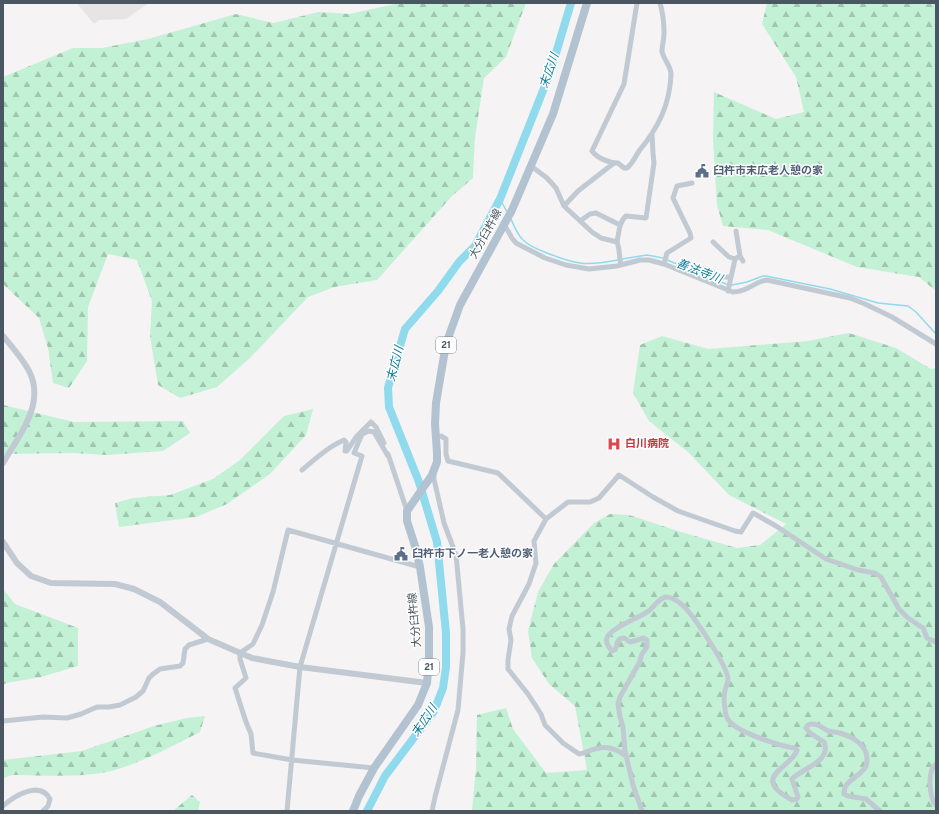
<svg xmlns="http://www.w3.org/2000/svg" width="939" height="814" font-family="Overpass,'Noto Sans JP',sans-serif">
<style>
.education{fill:#e6e4e5}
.forest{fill:url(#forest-firs)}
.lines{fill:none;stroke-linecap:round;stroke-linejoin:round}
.stream{stroke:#90daee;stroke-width:1.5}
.river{stroke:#90daee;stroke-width:8}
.minor{stroke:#c1cad2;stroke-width:5}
.tertiary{stroke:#c1cad2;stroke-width:6}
.primary{stroke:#b3c2d1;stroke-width:8}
.labels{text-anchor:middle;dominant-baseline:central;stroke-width:3;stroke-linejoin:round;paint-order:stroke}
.shield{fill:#fff;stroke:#808990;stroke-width:1}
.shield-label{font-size:10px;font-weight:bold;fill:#4a5661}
.service-label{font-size:11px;font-weight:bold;fill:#4e5e75;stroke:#fff;text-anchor:start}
.street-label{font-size:11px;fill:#4a5661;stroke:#fff}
.health-label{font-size:11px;font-weight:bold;fill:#be3a42;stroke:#fff;text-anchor:start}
.water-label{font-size:12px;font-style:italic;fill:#0c7c9b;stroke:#fff}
</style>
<defs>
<pattern id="forest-firs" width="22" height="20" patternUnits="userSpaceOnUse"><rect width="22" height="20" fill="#c3f1d5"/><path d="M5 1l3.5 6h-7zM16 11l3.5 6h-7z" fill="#a0c6b0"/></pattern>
</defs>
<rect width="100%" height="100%" fill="#f5f3f3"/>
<path class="education" d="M77,3H151L147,4L126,19L99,20L94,24Z"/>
<path class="forest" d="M400,3H526L506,57L484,78L475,137L473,178L452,196L377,280L334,287L308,297L250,358L217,387L180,398L158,385L150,336L152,301L137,260L108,254L88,307L87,361L69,388L53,383L48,348L39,318L3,284V77L73,48H102L148,39L236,14L273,23L319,12L349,14Z
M767,3H936V291L919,277L857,267L768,230L723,226L717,205L713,140L714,92L776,119L804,112L796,77L762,24Z
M849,333L896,348L931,369L936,368V811H472L476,768L477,715L506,708L513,729L546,773L587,770L575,706L549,684L532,658L528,631L538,592L554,564L594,523L610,514L629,515L681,532L737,548L760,545L786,524L729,495L688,452L649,421L633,393L640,345L662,336L708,349L808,341Z
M3,405L74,422L183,421L190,433L163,451L106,455L74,453L3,454Z
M313,409L306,435L270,474L227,504L196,517L119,527L115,503L133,498L170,495L213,479L240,460L284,416Z
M3,589L15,604L78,628V666L41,677L6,683L3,685Z
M205,716L200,732C170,747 140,764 107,772C77,778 43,775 12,775L3,778V760L82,751L154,726L187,718Z
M192,795L200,802L198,811H173Z"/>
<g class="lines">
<path class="stream" d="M500,199L507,212
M511,219C514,226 517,234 523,240C529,246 539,250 547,253C577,265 586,266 618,260
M622,259L647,255L663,258
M667,260L726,284L732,285L747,282L763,276H766L830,289L878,303L908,306L916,312L936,334"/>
<path class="river" d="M367,811L385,776L434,711L443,688L446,667V633L437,542L419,482L389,407L388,388L391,377L405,329L438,291L459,262L475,246L500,199L550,73L571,3"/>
<path class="minor" d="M637,3L624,84L592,151C597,158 609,163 618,163L624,168H627C633,163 635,157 639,151C658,128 670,105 671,74C671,66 663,59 662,51C662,46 664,39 664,33C664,23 663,13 660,3
M531,166L547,178L556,188L564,206L592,232L601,238L617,242C620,249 619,258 621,265
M564,206L578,191L614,163
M580,221L590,214L596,213L620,225
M504,224L512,238L516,243L545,258L566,265L589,269L617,266L640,260H649L664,264L733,292C748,292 755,281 767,280L850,298L865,304L892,317L936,344
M736,231L740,256L743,261
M617,242C619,233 619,222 626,216L646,218L654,163L653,153L652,134
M713,242L729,257L735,259
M664,264L667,253L691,238L690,233L673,198L677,186L692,183
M704,269L722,277H731
M728,291L735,259L740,256
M436,436H441L446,439V454L448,461L498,473L546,519
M388,454L407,511
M302,470C315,459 328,447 344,440L346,442L345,451H347L356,437L371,422L376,427L384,443
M3,721L43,717L67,718L81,714L97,707H109L120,705L136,697L143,691L149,678L153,674L160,669L180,666L183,663L185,649L189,645L208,639
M626,756C617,749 607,745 595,749C590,750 585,753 579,754L563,743L545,725L541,714L528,694L508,669V660L511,640L509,629L512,616L529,584L536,563L534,541L546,519L568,502H590L599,498L619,475L653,497L678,511L735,531L741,532L753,513L776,526L826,559L858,570L875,573L881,577L899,609L908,618L923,628L927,638L936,642
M936,764C927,771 929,797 936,805
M374,768L292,760L253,753L251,734L246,722L235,688L246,678L240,659V653L253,644L262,625L273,592L288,530L420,567
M3,806C14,796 40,780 50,799L48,806L43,811
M287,811L300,667L362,456L354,453L362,434L369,431L374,432L388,456
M432,811L435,797L458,710L463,653V629L456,555L444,523L434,479V473
M642,811L633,785L625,751L623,727L620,717L618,704L620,697L639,663L642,654L647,647V640L644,638L630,642L624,638C616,638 618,644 615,650L612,651C609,647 605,643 607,638C610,628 639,618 647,612C654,608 658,598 666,597C671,597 676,600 680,603C691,611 727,665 728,679C728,683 726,686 725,690C724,695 724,703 725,708C725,713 727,719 730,722C740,733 780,746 794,748L797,750C792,768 748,777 792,800L797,799L798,797L792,779C802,768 832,762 824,742L810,733L806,728L808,725C816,722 821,727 828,731C832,732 836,732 840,733C856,738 871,748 866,766C861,777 843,780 844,794L848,796L866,799L880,811"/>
<path class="tertiary" d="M3,336C12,347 24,360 30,373C45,405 18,437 3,463
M3,542L17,563L31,576L51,583L115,584L134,589L160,602L208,639L252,658L300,667L427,683"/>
<path class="primary" d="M353,811L359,796L374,768L418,705L427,683L429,660V627L420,567L415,546L407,521V511L432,475L437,462V453L435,424L436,403L446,344L460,305L512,210L553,114L587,3"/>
</g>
<defs>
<g id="civic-bare" transform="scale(1.08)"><path d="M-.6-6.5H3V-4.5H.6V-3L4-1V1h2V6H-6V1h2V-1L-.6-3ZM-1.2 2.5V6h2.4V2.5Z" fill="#5c6f8a" stroke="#fff" stroke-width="2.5" paint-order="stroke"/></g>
<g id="hospital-bare" transform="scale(1.08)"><path d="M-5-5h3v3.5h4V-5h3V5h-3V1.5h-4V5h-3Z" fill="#e0444e" stroke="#fff" stroke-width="2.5" paint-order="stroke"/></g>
</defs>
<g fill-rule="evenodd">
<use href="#civic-bare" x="702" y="171"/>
<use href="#hospital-bare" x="614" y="444"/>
<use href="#civic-bare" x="401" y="554"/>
</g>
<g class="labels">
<g class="shield">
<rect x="436" y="337" width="20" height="16" rx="3"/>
<rect x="419" y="659" width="20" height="16" rx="3"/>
</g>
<g class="shield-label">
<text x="446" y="345">21</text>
<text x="429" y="667">21</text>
</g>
<g class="service-label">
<text x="713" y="171">臼杵市末広老人憩の家</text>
<text x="412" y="554">臼杵市下ノ一老人憩の家</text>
</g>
<g class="street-label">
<text transform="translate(486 234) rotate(-61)">大分臼杵線</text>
<text transform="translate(415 620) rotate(-95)">大分臼杵線</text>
</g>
<g class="health-label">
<text x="625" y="444">白川病院</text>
</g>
<g class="water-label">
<text transform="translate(550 71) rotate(-71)">末広川</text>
<text transform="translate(699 272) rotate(21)">善法寺川</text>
<text transform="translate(396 364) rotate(-76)">末広川</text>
<text transform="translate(425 721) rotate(-56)">末広川</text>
</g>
</g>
<rect width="939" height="814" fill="none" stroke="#4a5661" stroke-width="8"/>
</svg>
